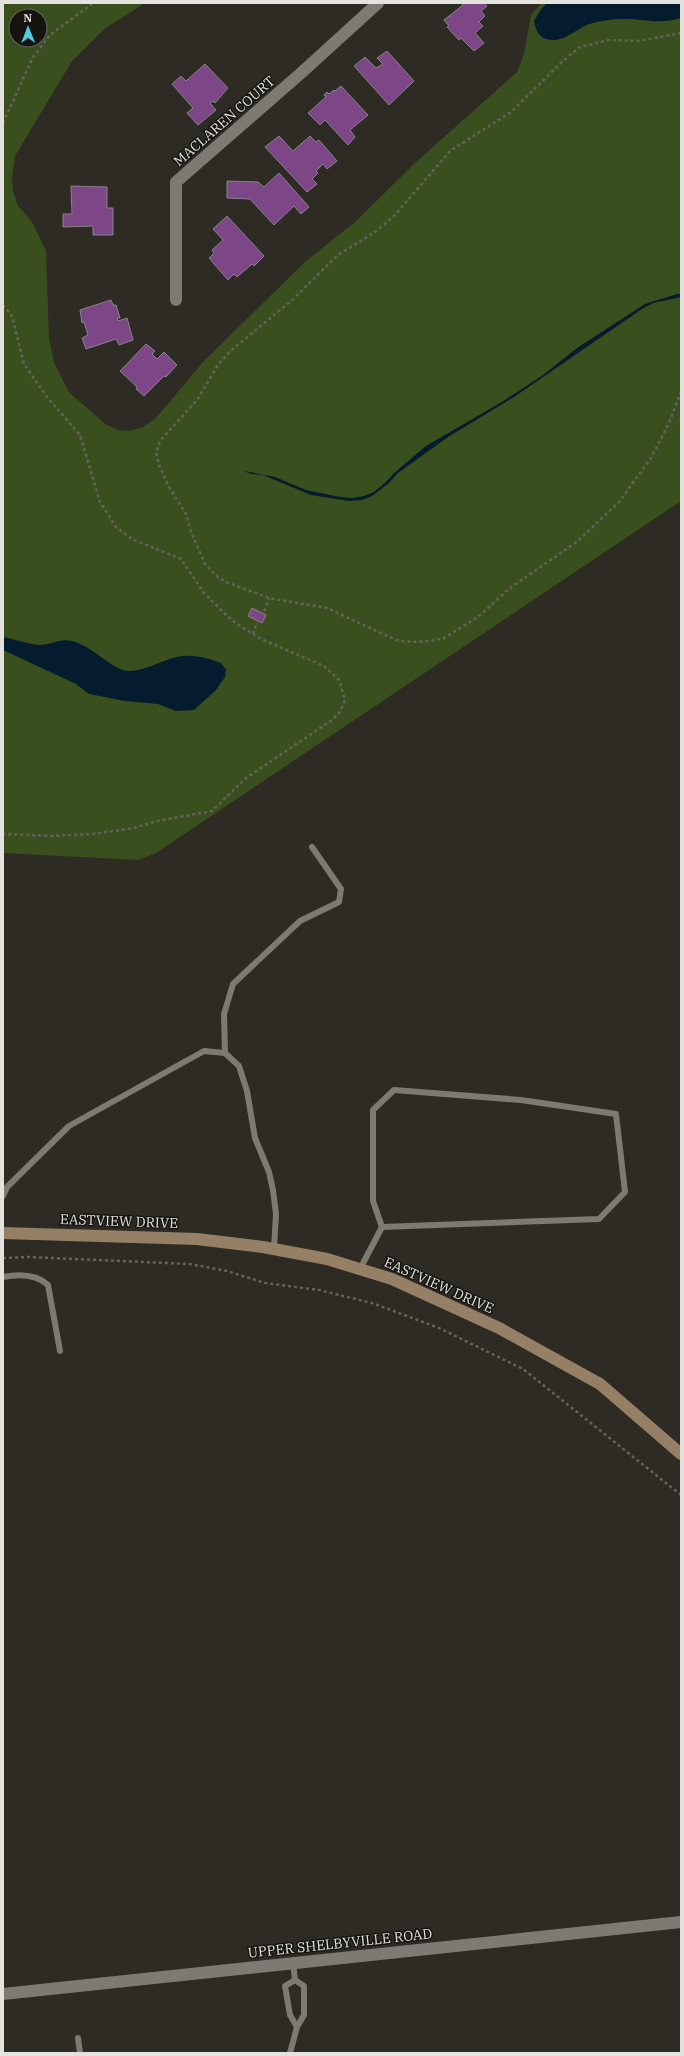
<svg xmlns="http://www.w3.org/2000/svg" width="684" height="2056" font-family="'IBM Plex Serif',serif">
<style>
.green{fill:#394f1d;fill-rule:evenodd}
.water{fill:#051c2e}
.building{fill:#7c4687;stroke:#89838a}
.lines{fill:none;stroke-linecap:round;stroke-linejoin:round}
.path{stroke:#65625c;stroke-width:2.5;stroke-dasharray:3 3;stroke-linecap:butt}
.lane{stroke:#7e7a73;stroke-width:6}
.street{stroke:#7e7a73;stroke-width:12}
.secondary{stroke:#958065;stroke-width:12}
.labels{text-anchor:middle;dominant-baseline:central;stroke-width:3;stroke-linejoin:round;paint-order:stroke}
.street-label{font-size:14px;fill:#e4e2de;stroke:#151411}
</style>
<rect width="100%" height="100%" fill="#2e2b24"/>
<path class="green" d="M3,3H145L104,29L72,61L15,156L12,177L13,191L18,206L32,222L46,251L49,338L54,363L69,392L105,424L118,430L130,431L143,427L155,419L204,361L306,261L355,222L416,162L517,72L524,54L531,15L542,3H681V501L156,853L138,860L3,853ZM16,16H40V40H16Z"/>
<path class="water" d="M547,3H681V18C658,25 643,18 620,19C612,19 602,21 593,23C579,26 565,42 551,40C539,39 536,31 534,21L541,9Z
M677,294H681V297L653,303L642,309L514,397L448,437L398,473L389,483L372,496L362,500L349,501L311,495L263,475L251,474L244,471L275,477L306,490L340,497L352,498L364,496L374,492L387,481L394,473L426,446L505,400L543,375L577,348L645,304Z
M3,637C15,639 27,644 39,645C51,645 60,638 72,641C90,645 106,664 123,670C139,675 165,658 182,656C196,655 208,658 221,663L226,670L225,677L216,690L194,710L176,711L158,704L125,701L89,694L76,684L3,650Z"/>
<path class="building" d="M461,3H484L487,6L481,11L485,16L479,22L483,26L475,33L484,43L474,51L461,38L459,40L447,27L449,26L444,20L463,5Z
M387,51L414,81L389,105L354,66L365,57L376,68L383,64L377,58Z
M205,64L228,88L215,103L213,101L210,103L216,110L198,125L187,113L193,108L172,84L181,76L186,81Z
M341,86L368,115L350,130L355,137L348,145L325,120L320,125L308,113L326,97L324,95L327,92L329,94L334,90L335,91Z
M279,136L293,151L310,136L316,142L319,140L337,161L327,169L323,164L316,171L318,173L312,179L317,184L307,192L265,147Z
M279,173L309,207L301,214L294,206L274,225L250,199L227,198V181L258,182L264,187Z
M71,186L107,187V208H113V235H93V226L63,227V214H72Z
M227,216L264,256L254,266L252,264L237,277L234,274L228,280L209,258L214,253L212,250L223,240L213,229Z
M111,300L113,305H116L120,318H117L118,321L127,318L133,340L119,345L116,339L86,349L82,338L88,335L84,322L82,323L80,310Z
M146,344L155,351L152,354L157,359L164,352L177,365L166,377L164,376L144,396L136,389L137,387L120,371Z
M252,608L266,615L262,623L248,616Z"/>
<g class="lines">
<path class="path" d="M681,33L639,41L609,40L580,47L564,60L511,112L450,151L395,215L375,232L338,255L290,302L229,352L218,365L197,400L160,441L156,453L159,465L169,487L186,514L191,532L205,564L215,575L226,582L269,598L327,608L396,640L412,642L430,641L444,638L478,617L510,588L578,541L619,502L651,458L669,423L681,392
M3,123L33,57L50,35L93,3
M3,305L12,316L24,364L47,397L80,435L100,502L116,527L132,539L181,559L204,593L226,615L237,624L261,639L324,666L339,680L345,700L340,712L332,720L246,778L212,811L157,821L134,828L92,834L52,836L3,834
M264,611L269,598
M253,634L257,622
M3,1258L28,1257L190,1264L227,1271L265,1283L319,1290L372,1303L439,1328L523,1369L681,1495"/>
<path class="lane" d="M225,1053L224,1014L233,984L300,921L339,902L341,889L312,847
M3,1196L7,1187L69,1126L204,1051L225,1053L239,1066L247,1091L255,1138L269,1172L273,1190L276,1214L274,1249
M360,1269L382,1227L599,1219L625,1192L616,1114L521,1100L394,1090L373,1110V1201L382,1227
M3,1277C19,1274 36,1274 48,1285L60,1351
M293,1963L295,1980L304,1986V2015L297,2027L290,2015L285,1986L295,1980
M78,2038L80,2053
M290,2053L297,2027"/>
<path class="street" d="M176,300V182L300,74L378,3
M3,1994L681,1922"/>
<path class="secondary" d="M3,1233L197,1239L263,1247L327,1259L392,1279L499,1328L600,1384L681,1454"/>
</g>
<g class="labels">
<g class="street-label">
<text transform="translate(224 121) rotate(-41)">MACLAREN COURT</text>
<text transform="translate(119 1221) rotate(2)">EASTVIEW DRIVE</text>
<text transform="translate(439 1285) rotate(24)">EASTVIEW DRIVE</text>
<text transform="translate(340 1943) rotate(-6)">UPPER SHELBYVILLE ROAD</text>
</g>
</g>
<rect width="684" height="2056" fill="none" stroke="#e4e2de" stroke-width="8"/>
<g transform="translate(28 28) rotate(359)"><circle r="19" fill="#151411" stroke="#686663"/>
<path d="M0-3L7 15L0 10L-7 15Z" fill="#54cadd"/>
<text y="-6" font-size="11" font-weight="bold" text-anchor="middle" fill="#e4e2de">N</text>
</g>
</svg>
